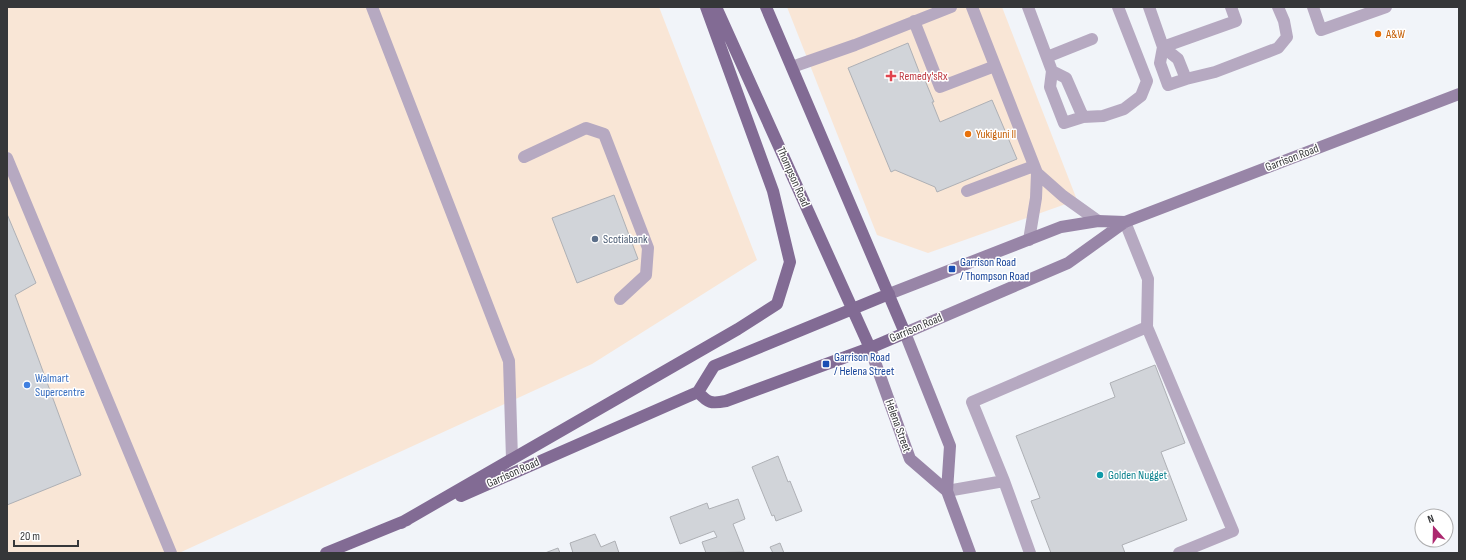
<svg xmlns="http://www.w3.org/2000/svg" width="1466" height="560" font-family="'Sofia Sans Condensed',sans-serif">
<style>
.commercial{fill:#f9e6d6}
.building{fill:#d1d4d9;stroke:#aeb0b5}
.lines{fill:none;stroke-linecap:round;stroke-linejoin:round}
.lane{stroke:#b6a9c1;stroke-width:12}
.secondary{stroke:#9885a7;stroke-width:12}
.primary{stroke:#826b94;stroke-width:12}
.food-dot{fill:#e8710a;stroke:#fff;stroke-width:1.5}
.health-dot{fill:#e0444e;stroke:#fff;stroke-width:1.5}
.service-dot{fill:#5c6f8a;stroke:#fff;stroke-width:1.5}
.transit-dot{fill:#1a4fb4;stroke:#fff;stroke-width:1.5}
.shop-dot{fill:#3f7fe0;stroke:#fff;stroke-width:1.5}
.culture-dot{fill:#0f9aa8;stroke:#fff;stroke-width:1.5}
.labels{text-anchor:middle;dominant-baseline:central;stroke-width:3;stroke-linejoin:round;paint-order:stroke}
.food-label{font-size:12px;fill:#c56008;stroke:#fff;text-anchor:start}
.health-label{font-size:12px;fill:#be3a42;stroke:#fff;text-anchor:start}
.street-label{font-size:12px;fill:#363739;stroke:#fff}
.service-label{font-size:12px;fill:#4e5e75;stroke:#fff;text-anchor:start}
.transit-label{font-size:12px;fill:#164399;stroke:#fff;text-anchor:start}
.shop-label{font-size:12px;fill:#366cbe;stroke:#fff;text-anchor:start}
.culture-label{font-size:12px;fill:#0d838f;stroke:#fff;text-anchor:start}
</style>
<rect width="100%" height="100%" fill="#f1f4f9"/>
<path class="commercial" d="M7,7H659L757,260L592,364L179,553H7Z
M787,7H1002L1077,200L928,253L877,235Z"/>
<path class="building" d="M908,43L920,74L922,73L934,102H932L940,122L992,100L1017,159L937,192L935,187L895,170L891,172L848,68Z
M614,195L638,259L577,283L552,218Z
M7,214L36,283L15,295L81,475L7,505Z
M1155,365L1185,443L1161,452L1187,520L1122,545L1125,553H1051L1031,501L1040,498L1016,436L1115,397L1110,383Z
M778,456L788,482L790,481L802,511L776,521L774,515L772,516L752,467Z
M738,499L745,519L733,524L744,552L706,553L702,542L717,537L714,531L680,544L670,517L707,503L709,509Z
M595,534L601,547L615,541L619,553H573L570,543Z
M780,543L784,553H773L770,547Z
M558,548L560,553H545Z"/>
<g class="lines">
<path class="lane" d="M372,7L509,361L512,459
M972,7L1037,173L1036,198L1029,240
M1028,7L1052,71L1050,87L1064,123L1083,117L1066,78L1052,71
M1149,7L1163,47L1178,59L1186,79
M1231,7L1236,21L1163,47L1160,63L1168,85L1186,79L1215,72L1278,48L1287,37L1284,21L1278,7
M1313,7L1321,30L1386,7
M914,21L940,87L995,66
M1047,57L1092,39
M792,67L855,45L951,7
M1083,117L1103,116L1124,109L1141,96L1147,81L1118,7
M524,157L586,128L604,134L648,248L646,275L620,299
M7,158L171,553
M1037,173L1063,196L1098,221
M967,191L1034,166
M1125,222L1148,279L1147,327
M1004,481L1030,553
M947,491L1004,481L972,402L1147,327L1233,531L1179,553"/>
<path class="secondary" d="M889,294L1061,227L1098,221L1125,222
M870,348L910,459L947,491
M970,553L947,491L950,446L905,333L1068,263L1125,222L1459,94"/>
<path class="primary" d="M716,7L870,348
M698,392C708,403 711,404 726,401L870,348L905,333L766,7
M461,496L698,392L714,366L889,294
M401,523L738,329L777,304L790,262L773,191L706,7
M326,553L407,520"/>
</g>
<g class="food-dot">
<circle cx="1378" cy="34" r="4"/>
<circle cx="968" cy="134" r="4"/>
</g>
<path class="health-dot" d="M889 70h4v4h4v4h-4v4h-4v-4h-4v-4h4z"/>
<circle class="service-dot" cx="595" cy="239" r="4"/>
<g class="transit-dot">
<rect x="948" y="265" width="8" height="8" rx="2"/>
<rect x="822" y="360" width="8" height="8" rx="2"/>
</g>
<circle class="shop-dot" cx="27" cy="385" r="4"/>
<circle class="culture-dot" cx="1100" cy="475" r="4"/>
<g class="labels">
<g class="food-label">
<text x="1386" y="34">A&amp;W</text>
<text x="976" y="134">Yukiguni II</text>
</g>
<g class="health-label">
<text x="899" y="76">Remedy'sRx</text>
</g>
<g class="street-label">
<text transform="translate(1292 158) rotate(-21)">Garrison Road</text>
<text transform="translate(793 177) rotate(66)">Thompson Road</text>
<text transform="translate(916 328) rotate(-23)">Garrison Road</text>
<text transform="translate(898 426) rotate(70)">Helena Street</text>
<text transform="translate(513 473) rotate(-24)">Garrison Road</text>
</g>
<g class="service-label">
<text x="603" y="239">Scotiabank</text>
</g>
<g class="transit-label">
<text x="960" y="262">Garrison Road<tspan x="960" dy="14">/ Thompson Road</tspan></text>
<text x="834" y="357">Garrison Road<tspan x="834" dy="14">/ Helena Street</tspan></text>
</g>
<g class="shop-label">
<text x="35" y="378">Walmart<tspan x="35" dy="14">Supercentre</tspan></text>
</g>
<g class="culture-label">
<text x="1108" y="475">Golden Nugget</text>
</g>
</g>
<rect width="1466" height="560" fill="none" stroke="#363739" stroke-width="16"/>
<g transform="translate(1434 528) rotate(340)"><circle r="19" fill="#ffffff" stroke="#afafb0"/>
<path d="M0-3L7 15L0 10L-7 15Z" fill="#ac276f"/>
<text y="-6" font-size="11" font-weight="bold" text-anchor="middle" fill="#363739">N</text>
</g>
<path d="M14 540v6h64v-6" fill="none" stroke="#363739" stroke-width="2"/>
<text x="20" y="540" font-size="12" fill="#363739" stroke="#ffffff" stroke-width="3" paint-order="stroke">20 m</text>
</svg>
